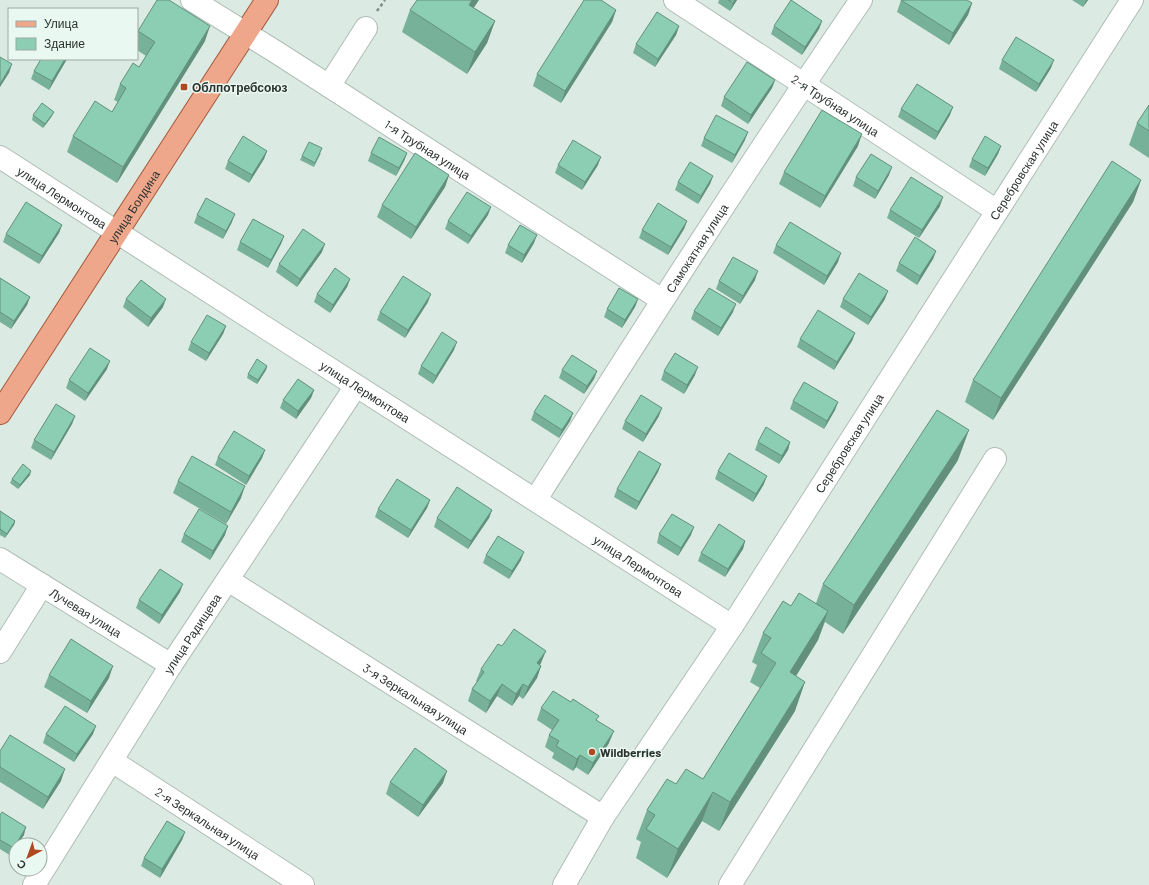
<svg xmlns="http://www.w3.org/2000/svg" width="1149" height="885" font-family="Barlow,sans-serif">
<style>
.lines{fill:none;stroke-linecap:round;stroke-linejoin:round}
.minor-casing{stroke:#afbdb7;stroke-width:24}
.major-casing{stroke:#a45838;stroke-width:24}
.path{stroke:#838c88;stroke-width:2.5;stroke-dasharray:3 3;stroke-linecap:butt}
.minor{stroke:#fff;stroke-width:22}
.major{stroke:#efa78b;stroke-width:22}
.wall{fill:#78b19a}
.shaded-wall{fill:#62907d}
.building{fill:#8cceb3;stroke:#62907d}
.poi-dot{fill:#af4920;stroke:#e9f8f1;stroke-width:1.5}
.labels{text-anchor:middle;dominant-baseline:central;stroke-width:3;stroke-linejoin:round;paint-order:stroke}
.poi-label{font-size:12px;font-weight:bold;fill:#2c322f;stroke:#e9f8f1;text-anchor:start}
.street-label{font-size:12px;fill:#2c322f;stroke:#e9f8f1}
</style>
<rect width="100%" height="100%" fill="#dceae4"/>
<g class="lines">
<g class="minor-casing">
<g id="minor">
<path id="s1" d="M192,0L276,52L662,300"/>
<path id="s2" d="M675,0L997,211"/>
<path d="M329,86L366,28"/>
<path id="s3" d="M0,157C243,315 488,468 732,626"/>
<path id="s4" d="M536,499C642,332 749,164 861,0"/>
<path id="s5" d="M0,559L171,665"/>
<path id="s6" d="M228,580L603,817"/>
<path d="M0,652L42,585"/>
<path id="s7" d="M112,761L303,885"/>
<path id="s8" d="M34,885L171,665L356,386"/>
<path id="s9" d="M564,885L603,817L732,626L1132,0"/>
<path d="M730,885L995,459"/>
</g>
</g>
<g class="major-casing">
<g id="major">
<path id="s10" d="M0,413L267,0"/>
</g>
</g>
<path class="path" d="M377,11L385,0"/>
<use href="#minor" class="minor"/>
<use href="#major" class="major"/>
</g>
<path class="wall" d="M719,0H737L730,11L718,3Z
M901,0L972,3L968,15L949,45L897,12Z
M1072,0H1088L1083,7Z
M474,8L495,21L487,43L467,74L402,32L410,10Z
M616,10L612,22L561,103L533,86L537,74Z
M822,21L819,29L802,55L771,34L774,26Z
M679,26L676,35L655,67L633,53L636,44Z
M138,31L205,41L117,183L67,152L73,136L112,112L118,102L114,100L120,84L139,67L146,56L137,50Z
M67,59L49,90L31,79L34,71Z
M1002,60L1051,68L1036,92L999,69Z
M775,80L772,88L748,124L721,106L724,97Z
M1149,105V158L1129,145L1137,123Z
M901,109L950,115L935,140L898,117Z
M33,115L52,116L43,128L32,120Z
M704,138L745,140L732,163L701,146Z
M858,146L820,208L779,184L784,172Z
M1001,146L998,154L985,176L969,167L972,159Z
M267,151L264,159L249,183L225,169L228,161Z
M321,153L314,167L300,160L302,156Z
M371,153H407L404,161L396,176L368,161Z
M558,165H598L582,190L555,173Z
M449,175L445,187L411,239L377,217L382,205Z
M889,175L875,199L853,186L856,177Z
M713,176L710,184L698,204L675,190L678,182Z
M1141,180L1133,202L993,420L965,402L973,380Z
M940,206L919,238L887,218L890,210Z
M197,215L232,222L223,239L194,223Z
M488,215L468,244L445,229L448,221Z
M687,221L684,229L668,255L639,238L642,230Z
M62,225L59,233L39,264L3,242L6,234Z
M284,236L281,244L268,268L237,250L240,242Z
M534,243L522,263L505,253L508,245Z
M776,245L838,262L824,285L773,253Z
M936,251L933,259L917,285L896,271L899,263Z
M322,252L297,287L276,272L279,264Z
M0,278L30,297L27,305L11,329L0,322Z
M350,279L347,287L330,313L314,302L317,294Z
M755,280L740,304L716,289L719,281Z
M126,299L163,307L148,327L123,307Z
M638,299L635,307L622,328L604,317L607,309Z
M843,299H885L868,325L840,307Z
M428,302L405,338L377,320L380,312Z
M694,311L733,312L718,336L691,319Z
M226,326L223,334L206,361L188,350L191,342Z
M855,333L852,341L834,370L797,347L800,339Z
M454,350L433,384L418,374L421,366Z
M267,366L266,370L257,384L247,378L248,374Z
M107,369L85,401L66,388L69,380Z
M562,370L597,371L594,379L584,394L559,378Z
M664,371L695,375L684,394L661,380Z
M314,390L311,398L296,419L280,408L283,400Z
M793,401L838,402L835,410L824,429L790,409Z
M534,412L573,413L570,421L559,438L531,420Z
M75,416L72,424L51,460L31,448L34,440Z
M659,416L643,442L622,429L625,421Z
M758,442H790L788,450L779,464L755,450Z
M265,450L262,458L246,485L215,465L218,457Z
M958,460L843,634L825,622L818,640L796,676L795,711L719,831L702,821L667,878L636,858L641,842L636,839L647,810L676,784L703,779L760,688L750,682L757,665L752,662L763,633L791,606L816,603L823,584Z
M661,464L658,472L636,510L614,497L617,489Z
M718,471L764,484L753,502L715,479Z
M30,475L18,489L10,483L12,479Z
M178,481L241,498L226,524L173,493Z
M430,500L427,508L408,538L375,517L378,509Z
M492,510L489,518L468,549L434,527L437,518Z
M0,511L15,521L14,525L5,538L0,535Z
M184,534L225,535L210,560L181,542Z
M659,534L691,535L678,556L657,543Z
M745,541L743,549L725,577L698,561L701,553Z
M486,555L521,560L509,579L483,563Z
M180,592L159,624L136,608L139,600Z
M502,646L541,663L540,665L541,666L537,678L523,699L519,696L512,706L497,696L486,713L468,701L472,689L477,682L476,681L481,669Z
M49,675L109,678L87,713L44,687Z
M541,708L597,720L609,743L588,775L576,767L573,771L552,758L554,753L545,747L549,735L552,730L537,720Z
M46,734H93L74,762L43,743Z
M0,751L61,781L43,809L0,782Z
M390,782L443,783L418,817L386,794Z
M0,815L24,835L17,845H16L11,856L0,849Z
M185,832L182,840L160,878L141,866L144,858Z"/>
<path class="shaded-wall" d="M472,0H479L461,27L469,5Z
M735,0H737L730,11L733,3Z
M1086,0H1088L1083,7Z
M972,3L968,15L949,45L953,33Z
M616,10L612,22L561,103L565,91Z
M495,21L487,43L467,74L475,52Z
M822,21L819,29L802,55L805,47Z
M210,26L205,41L117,183L123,167Z
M679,26L676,35L655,67L658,59Z
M65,59H67L49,90L52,81Z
M1054,60L1051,68L1036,92L1039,84Z
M12,64L9,73L0,87V84Z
M775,80L772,88L748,124L751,115Z
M953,107L950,115L935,140L938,132Z
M54,112L52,116L43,128L45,124Z
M748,132L745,140L732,163L735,155Z
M862,134L858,146L820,208L825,196Z
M1001,146L998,154L985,176L988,168Z
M267,151L264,159L249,183L252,175Z
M407,153L404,161L396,176L399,168Z
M601,157L598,165L582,190L585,182Z
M892,167L889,175L875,199L878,191Z
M449,175L445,187L411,239L416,227Z
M713,176L710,184L698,204L701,196Z
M1141,180L1133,202L993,420L1001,398Z
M943,197L940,206L919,238L922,230Z
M491,207L488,215L468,244L471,236Z
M235,214L232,222L223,239L226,231Z
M687,221L684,229L668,255L671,247Z
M62,225L59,233L39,264L42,256Z
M537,235L534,243L522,263L524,255Z
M284,236L281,244L268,268L271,260Z
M325,244L322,252L297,287L300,279Z
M936,251L933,259L917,285L920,276Z
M841,253L838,262L824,285L827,276Z
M758,271L755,280L740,304L743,296Z
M350,279L347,287L330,313L333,305Z
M888,291L885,299L868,325L871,317Z
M431,294L428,302L405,338L408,330Z
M30,297L27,305L11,329L14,321Z
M166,299L163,307L148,327L151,318Z
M638,299L635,307L622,328L625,320Z
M736,304L733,312L718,336L721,328Z
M226,326L223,334L206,361L209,353Z
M855,333L852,341L834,370L837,362Z
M457,342L454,350L433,384L436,376Z
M110,361L107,369L85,401L88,393Z
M267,366L266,370L257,384L258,380Z
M698,367L695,375L684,394L687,385Z
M597,371L594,379L584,394L587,386Z
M314,390L311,398L296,419L298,411Z
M838,402L835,410L824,429L827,421Z
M662,408L659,416L643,442L646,434Z
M573,413L570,421L559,438L562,430Z
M75,416L72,424L51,460L54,452Z
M969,430L958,460L843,634L854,605Z
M790,442L788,450L779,464L782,456Z
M265,450L262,458L246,485L249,476Z
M661,464L658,472L636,510L639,502Z
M31,471L30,475L18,489L20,485Z
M767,476L764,484L753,502L756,494Z
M245,486L241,498L226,524L231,512Z
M430,500L427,508L408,538L411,530Z
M492,510L489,518L468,549L471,541Z
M15,521L14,525L5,538L7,534Z
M228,526L225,535L210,560L213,551Z
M694,527L691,535L678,556L681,548Z
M745,541L743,549L725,577L728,569Z
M524,552L521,560L509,579L512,571Z
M183,584L180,592L159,624L162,615Z
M828,611L818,640L780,702L790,672Z
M546,651L541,663L533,675L537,663Z
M113,666L109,678L87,713L91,701Z
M541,666L537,678L523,699L528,687Z
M805,682L795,711L719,831L730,802Z
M502,684L497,696L486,713L490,701Z
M523,684L519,696L512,706L516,694Z
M96,726L93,734L74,762L77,754Z
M614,731L609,743L588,775L593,763Z
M580,755L576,767L573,771L577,759Z
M65,769L61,781L43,809L48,797Z
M447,771L443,783L418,817L423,805Z
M713,792L702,821L667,878L678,849Z
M26,827L24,835L17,845H16V847L11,856L14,848Z
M185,832L182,840L160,878L162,869Z"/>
<path class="building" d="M157,0H169L210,26L123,167L73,136L95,101L112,112L126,88L120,84L133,63L139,67L155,42L138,31Z
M417,0H472L469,5L495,21L475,52L410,10Z
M584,0H601L616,10L565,91L537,74Z
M728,0H735L733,3Z
M791,0L822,21L805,47L774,26Z
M901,0H967L972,3L953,33Z
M657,12L679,26L658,59L636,44Z
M1016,37L1054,60L1039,84L1002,60Z
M0,57L12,64L0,84Z
M41,59H65L52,81L34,71Z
M747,62L775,80L751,115L724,97Z
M917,84L953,107L938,132L901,109Z
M42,103L54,112L45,124L33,115Z
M1149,105V131L1137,123Z
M822,110L862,134L825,196L784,172Z
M716,115L748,132L735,155L704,138Z
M243,136L267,151L252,175L228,161Z
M985,136L1001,146L988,168L972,159Z
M379,137L407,153L399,168L371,153Z
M573,140L601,157L585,182L558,165Z
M309,142L322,148L315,163L302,156Z
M415,153L449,175L416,227L382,205Z
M871,154L892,167L878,191L856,177Z
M1112,161L1141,180L1001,398L973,380Z
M690,162L713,176L701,196L678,182Z
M911,177L943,197L922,230L890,210Z
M467,192L491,207L471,236L448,221Z
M206,198L235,214L226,231L197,215Z
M26,202L62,225L42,256L6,234Z
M658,203L687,221L671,247L642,230Z
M253,219L284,236L271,260L240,242Z
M790,222L841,253L827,276L776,245Z
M520,225L537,235L524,255L508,245Z
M303,229L325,244L300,279L279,264Z
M915,237L936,251L920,276L899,263Z
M733,257L758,271L743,296L719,281Z
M335,268L350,279L333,305L317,294Z
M859,273L888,291L871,317L843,299Z
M403,276L431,294L408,330L380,312Z
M0,278L30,297L14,321L0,312Z
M141,280L166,299L151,318L126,299Z
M619,288L638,299L625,320L607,309Z
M709,288L736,304L721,328L694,311Z
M818,310L855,333L837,362L800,339Z
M207,315L226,326L209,353L191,342Z
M442,332L457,342L436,376L421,366Z
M90,348L110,361L88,393L69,380Z
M675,353L698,367L687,385L664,371Z
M572,355L597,371L587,386L562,370Z
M257,359L267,366L258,380L248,374Z
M298,379L314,390L298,411L283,400Z
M804,382L838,402L827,421L793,401Z
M545,395L573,413L562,430L534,412Z
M641,395L662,408L646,434L625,421Z
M56,404L75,416L54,452L34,440Z
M937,410L969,430L854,605L823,584Z
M766,427L790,442L782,456L758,442Z
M234,431L265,450L249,476L218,457Z
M639,451L661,464L639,502L617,489Z
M729,453L767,476L756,494L718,471Z
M192,456L245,486L231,512L178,481Z
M23,464L31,471L20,485L12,479Z
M397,479L430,500L411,530L378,509Z
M457,487L492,510L471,541L437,518Z
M199,509L228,526L213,551L184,534Z
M0,511L15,521L7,534L0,529Z
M672,514L694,527L681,548L659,534Z
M719,524L745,541L728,569L701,553Z
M498,536L524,552L512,571L486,555Z
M160,569L183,584L162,615L139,600Z
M799,593L828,611L790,672L805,682L730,802L713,792L678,849L646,829L655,815L647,810L667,779L676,784L686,769L703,779L776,663L761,653L771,638L763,633L783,601L791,606Z
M514,629L546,651L537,663L541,666L528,687L523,684L516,694L502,684L490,701L472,689L484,672L481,669L498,644L502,646Z
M71,639L113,666L91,701L49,675Z
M553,691L571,702L573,699L599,716L596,720L614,731L593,763L580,755L577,759L556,746L559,741L549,735L559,720L541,708Z
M65,706L96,726L77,754L46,734Z
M10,735L65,769L48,797L0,767V751Z
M415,748L447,771L423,805L390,782Z
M2,812L26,827L14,848L0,840V815Z
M167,821L185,832L162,869L144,858Z"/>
<g class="poi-dot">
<rect x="180" y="83" width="8" height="8" rx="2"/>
<circle cx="592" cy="752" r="4"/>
</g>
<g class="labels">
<g class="poi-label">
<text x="192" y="87">Облпотребсоюз</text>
<text x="600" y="752">Wildberries</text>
</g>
<g class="street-label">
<text stroke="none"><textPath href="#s2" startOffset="192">2-я Трубная улица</textPath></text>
<text stroke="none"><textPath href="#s1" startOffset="279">1-я Трубная улица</textPath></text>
<text stroke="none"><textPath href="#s9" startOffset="850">Серебровская улица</textPath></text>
<text stroke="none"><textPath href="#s3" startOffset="74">улица Лермонтова</textPath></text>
<text stroke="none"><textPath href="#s10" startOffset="246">улица Болдина</textPath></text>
<text stroke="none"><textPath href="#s4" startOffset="298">Самокатная улица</textPath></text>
<text stroke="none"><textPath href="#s3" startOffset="434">улица Лермонтова</textPath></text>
<text stroke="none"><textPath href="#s9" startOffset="526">Серебровская улица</textPath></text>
<text stroke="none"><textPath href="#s3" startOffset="758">улица Лермонтова</textPath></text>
<text stroke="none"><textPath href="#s5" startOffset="101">Лучевая улица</textPath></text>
<text stroke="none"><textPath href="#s8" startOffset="297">улица Радищева</textPath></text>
<text stroke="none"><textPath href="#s6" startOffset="222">3-я Зеркальная улица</textPath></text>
<text stroke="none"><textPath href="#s7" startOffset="114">2-я Зеркальная улица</textPath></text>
</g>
</g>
<rect x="8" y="8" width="130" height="52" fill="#e9f8f1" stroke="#9da9a3"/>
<rect x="16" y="21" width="20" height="6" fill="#efa78b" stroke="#9da9a3"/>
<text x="44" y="28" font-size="12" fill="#2c322f">Улица</text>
<rect x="16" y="38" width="20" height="12" fill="#8cceb3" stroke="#9da9a3"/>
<text x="44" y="48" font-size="12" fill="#2c322f">Здание</text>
<g transform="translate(28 857) rotate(221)"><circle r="19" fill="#e9f8f1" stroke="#9da9a3"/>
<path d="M0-3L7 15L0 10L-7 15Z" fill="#af4920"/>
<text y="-6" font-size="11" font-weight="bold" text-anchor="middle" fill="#2c322f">С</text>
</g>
</svg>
